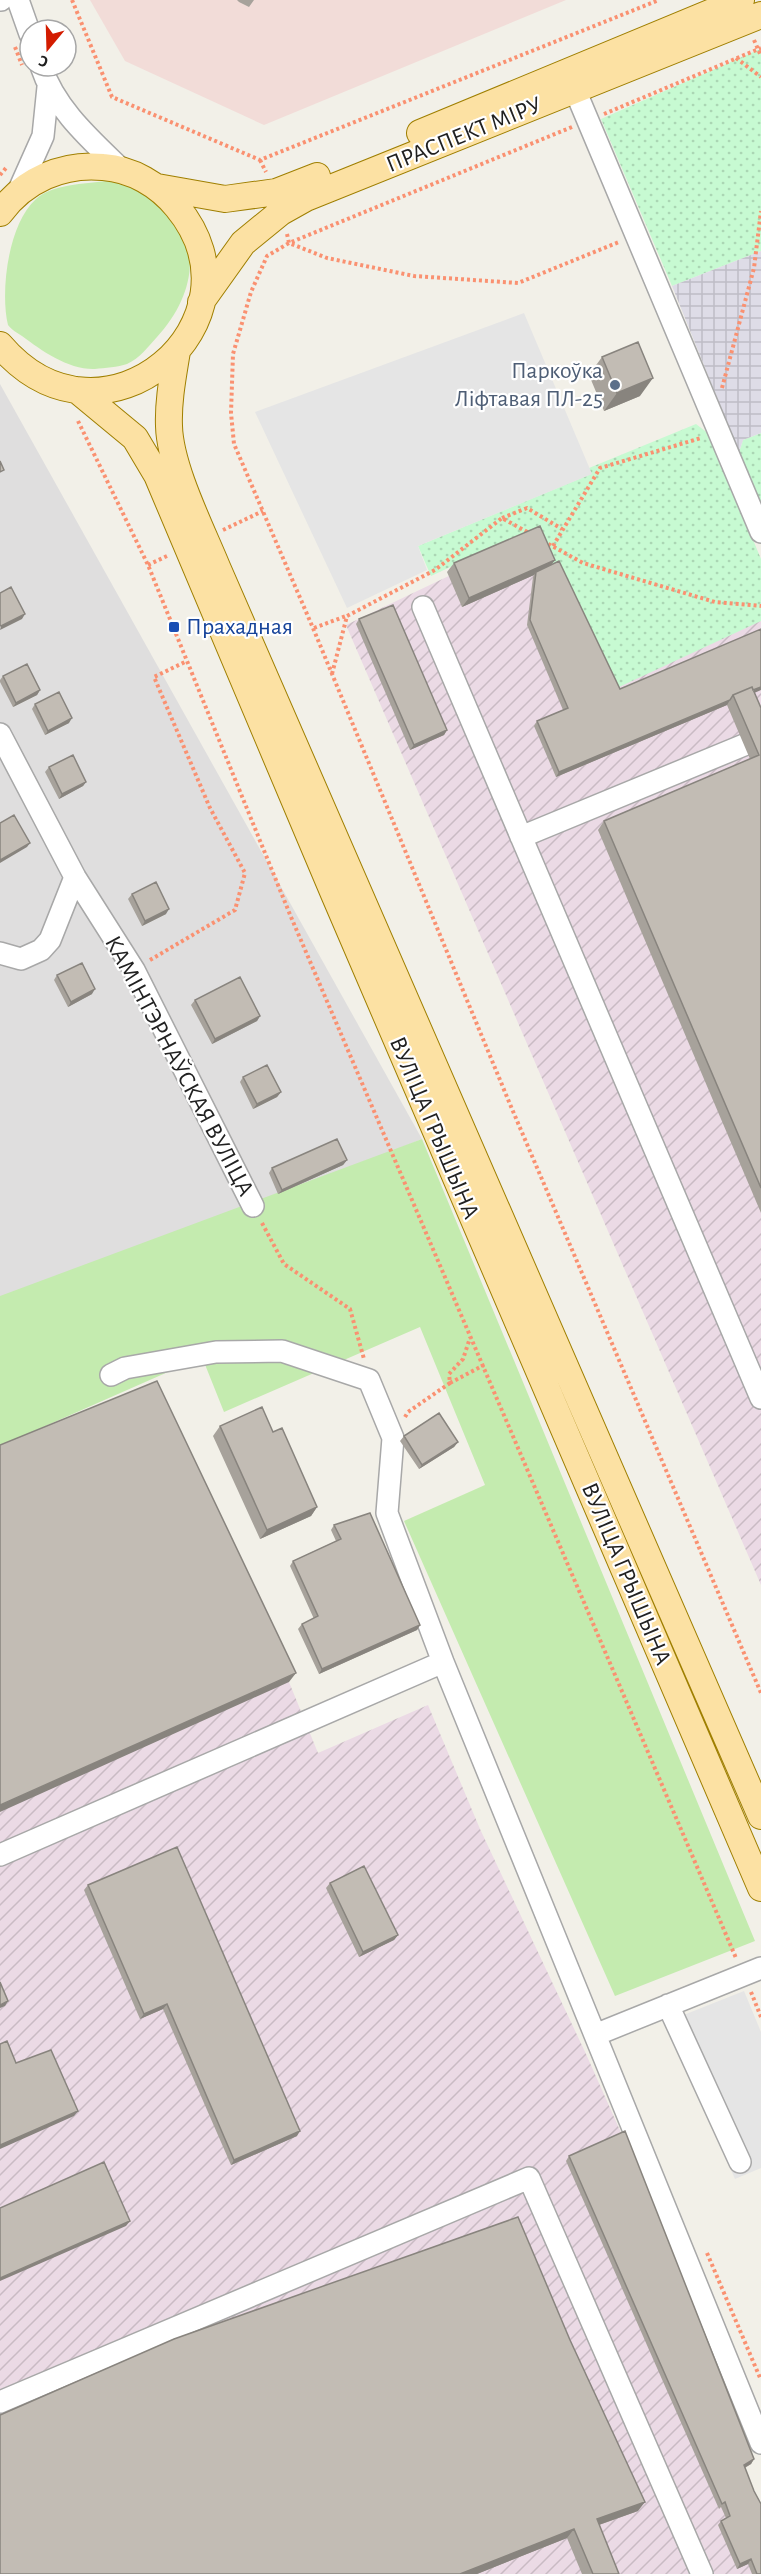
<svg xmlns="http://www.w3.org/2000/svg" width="761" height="2574" font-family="'Alegreya Sans',sans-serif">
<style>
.residential{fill:#dfdede}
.commercial{fill:#f2dcd8}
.industrial{fill:url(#industrial-furrows)}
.grass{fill:#c4ebaf}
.park{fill:url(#park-dots)}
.parking{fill:#e5e5e5}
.plaza{fill:url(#plaza-grid)}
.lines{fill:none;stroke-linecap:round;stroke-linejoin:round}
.minor-casing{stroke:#a8a8a8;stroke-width:24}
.major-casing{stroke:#9f7f00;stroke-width:28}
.path{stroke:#fa9171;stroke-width:4;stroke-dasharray:3 3;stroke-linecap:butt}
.minor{stroke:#fff;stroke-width:21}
.major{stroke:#fce1a3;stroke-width:26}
.wall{fill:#a7a29b}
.shaded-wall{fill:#88847e}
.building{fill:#c2bcb4;stroke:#88847e;stroke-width:1.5}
.service-dot{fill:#5c6f8a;stroke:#fff;stroke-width:2}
.transit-dot{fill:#1a4fb4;stroke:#fff;stroke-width:2}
.labels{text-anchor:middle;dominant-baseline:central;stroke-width:4.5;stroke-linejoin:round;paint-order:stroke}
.street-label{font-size:24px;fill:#212121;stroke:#fff}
.service-label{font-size:24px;fill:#4e5e75;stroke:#fff;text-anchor:end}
.transit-label{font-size:24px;fill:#164399;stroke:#fff;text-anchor:start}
</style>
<defs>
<pattern id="industrial-furrows" width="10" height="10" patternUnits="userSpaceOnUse" patternTransform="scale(1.5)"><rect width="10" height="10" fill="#ebdae5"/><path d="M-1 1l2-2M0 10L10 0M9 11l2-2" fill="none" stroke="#c9bbc4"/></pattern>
<pattern id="park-dots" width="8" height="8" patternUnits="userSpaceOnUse" patternTransform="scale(1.5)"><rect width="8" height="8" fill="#c7fad2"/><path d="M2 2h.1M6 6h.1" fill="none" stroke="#abd6b4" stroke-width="1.8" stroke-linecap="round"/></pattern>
<pattern id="plaza-grid" width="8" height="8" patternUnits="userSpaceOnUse" patternTransform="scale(1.5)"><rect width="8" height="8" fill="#dedce7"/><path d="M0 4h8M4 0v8" fill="none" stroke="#bebcc6"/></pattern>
</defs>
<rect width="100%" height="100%" fill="#f2f0e8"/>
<path class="residential" d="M0,384L422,1139L299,1189L0,1299Z"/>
<path class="commercial" d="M90,0H566L264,125L125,61Z"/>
<path class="industrial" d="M564,521L761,620V1585L346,625Z
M0,1457L289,1682L318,1753L428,1705L480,1829L586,2054L622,2135L751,2464L740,2470L761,2574H0Z"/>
<path class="grass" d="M106,181C117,183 131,184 141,189C146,191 151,196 156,200C206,236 196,295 157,337C148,347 140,358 127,364C118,367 105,368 95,369C69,370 42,351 22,336C17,333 11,329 8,325C0,292 8,224 36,199C53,184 84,184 106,181Z
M422,1139L755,1941L615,1996L404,1521L485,1485L420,1327L224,1412L202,1357L0,1446V1296Z"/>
<path class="park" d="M758,50H761V251L672,286L601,119Z
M696,424L709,434L761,559V621L604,694L528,531L431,576L418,546L591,474L589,468Z
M761,433V503L739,452L743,440Z"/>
<path class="parking" d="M524,313L592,474L418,546L427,570L347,608L255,412Z
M744,1991L761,2032V2168L735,2179L666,2022Z"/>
<path class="plaza" d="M761,251V433L743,440L739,452L672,286Z"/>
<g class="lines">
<g class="minor-casing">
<path id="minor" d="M0,0H1
M18,0L30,34
M41,66C55,109 91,140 123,171
M575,90L761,532
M18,192L43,136L48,87
M423,607L761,1398
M0,734L75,877L134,970L253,1206
M521,837L744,745
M0,953L21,959L41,950L50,940L75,877
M111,1375L125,1368L216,1352L282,1351L369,1380L393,1438L387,1513L443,1662L595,2035L761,1968
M0,1855L443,1662
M668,2005L740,2162
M595,2035L761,2443
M0,2402L529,2178L702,2574"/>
</g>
<g class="major-casing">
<path id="major" d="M420,133L741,0
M157,187L225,199L276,192L317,176
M0,213C24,180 63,163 103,167C132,169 159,185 177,207C271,320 104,467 0,345
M201,302L243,243L281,212L306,198L761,15
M177,351C173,376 168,401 169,426C170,467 201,528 217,567L761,1816
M77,390L135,438L157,475L334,894L761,1888"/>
</g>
<path class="path" d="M72,0L112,97L260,160L659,0
M754,40L761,56
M15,47L22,65
M736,58L761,77
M604,114L761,48
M572,127L289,243L267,256L251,292L233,354L231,413L234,444L313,628L512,1109L761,1693
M260,160L266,172
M0,175L6,168
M287,234L289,243L327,258L414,276L518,283L619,242
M722,388L754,268L761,211
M78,421L148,565L291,917L736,1958
M502,518L527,508L562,529
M223,530L263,511
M543,541L583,563L715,602L761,606
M553,546L600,468L701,438
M148,565L167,556
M314,628L346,616
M332,674L347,616L435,570L502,518L529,533
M150,960L235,910L245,873L210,808L154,677L187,661
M262,1223L284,1264L350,1309L364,1359
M450,1383L484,1365
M405,1417L408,1412L450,1383L449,1374L463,1359L470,1338
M751,1992L761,2017
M707,2253L761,2380"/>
<use href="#minor" class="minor"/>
<use href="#major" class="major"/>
</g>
<path class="wall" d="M237,0H254L249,7L239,2Z
M602,357L640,396L604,411L589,375Z
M555,560L551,564L620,689L754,693L761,708V1213L598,830L604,821L750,759L727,705L556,777L534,726L537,721L563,710L527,625L533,577L534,575L462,607L447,572L454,563Z
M359,619L447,730L444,735L410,750L356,624Z
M3,676L40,690L37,695L13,707L0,682V680Z
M35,704L69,723L45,735L32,709Z
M49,767L86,782L83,786L59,799L45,772Z
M132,894L166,914L142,926L128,899Z
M57,975L92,994L68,1007L54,980Z
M195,1000L260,1016L257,1021L212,1044L191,1005Z
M243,1077L281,1092L277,1097L253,1109L240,1082Z
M347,1160L343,1165L278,1194L269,1173L272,1168Z
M220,1426L273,1432L317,1507L311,1516L260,1539L213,1436Z
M404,1436L458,1442L454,1447L419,1469L400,1441Z
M334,1525L420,1625L417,1630L319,1674L298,1629L302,1624L314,1619L290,1566L293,1561L336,1541L331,1530Z
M330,1883L398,1935L394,1940L359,1957L326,1888Z
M88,1885L297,2136L231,2165L163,2009L140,2019L84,1890Z
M569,2156L754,2459L751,2464L745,2468L754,2491L761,2574H752L748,2564L737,2569L718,2525L721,2521L726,2518L721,2507L719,2509L566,2161Z
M638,2511L599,2525L619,2574H582L567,2538L477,2574H0Z"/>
<path class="shaded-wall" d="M653,378L640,396L604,411L617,393Z
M555,560L548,569L536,572L534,575L462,607L469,598Z
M25,614L22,619L0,630L1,626Z
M761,687V690L736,701L734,698Z
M40,690L37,695L13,707L16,703Z
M730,700L727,705L556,777L559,772Z
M72,718L69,723L45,735L48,731Z
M447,730L444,735L410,750L414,745Z
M86,782L83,786L59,799L62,794Z
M30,843L27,847L0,863V860Z
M169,909L166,914L142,926L145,921Z
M95,989L92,994L68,1007L71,1002Z
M260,1016L257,1021L212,1044L215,1039Z
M281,1092L277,1097L253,1109L257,1104Z
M347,1160L343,1165L278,1194L282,1190Z
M458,1442L454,1447L419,1469L422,1465Z
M317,1507L311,1516L260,1539L267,1530Z
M420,1625L417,1630L319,1674L322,1669Z
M296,1673L289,1682L0,1812V1805Z
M398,1935L394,1940L359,1957L363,1952Z
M8,2001L5,2006L0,2008V2005Z
M167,2004L163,2009L140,2019L144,2014Z
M78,2111L74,2116L0,2149V2145Z
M300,2131L297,2136L231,2165L234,2160Z
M130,2221L126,2226L0,2281V2278Z
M754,2459L751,2464L740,2470L744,2465Z
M645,2502L638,2511L590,2528L597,2519Z
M574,2529L567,2538L477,2574H460Z
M751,2559L748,2564L737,2569L740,2564Z"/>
<path class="building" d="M638,342L653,378L617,393L602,357Z
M0,461L4,470L0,472Z
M540,526L555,560L469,598L454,563Z
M559,561L620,689L761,629V687L753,690L752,687L733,695L730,700L559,772L537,721L568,708L530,620L536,572Z
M11,587L25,614L1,626L0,625V593Z
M393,605L447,730L414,745L359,619Z
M27,664L40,690L16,703L3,676Z
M752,687L761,708V1188L604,821L759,755L733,695Z
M59,692L72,718L48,731L35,704Z
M73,755L86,782L62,794L49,767Z
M14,815L30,843L0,860V823Z
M156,882L169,909L145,921L132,894Z
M82,963L95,989L71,1002L57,975Z
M240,977L260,1016L215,1039L195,1000Z
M267,1065L281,1092L257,1104L243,1077Z
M337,1139L347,1160L282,1190L272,1168Z
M157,1381L296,1673L0,1805V1445Z
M262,1407L273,1432L282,1428L317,1507L267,1530L220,1426Z
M439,1413L458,1442L422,1465L404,1436Z
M370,1513L420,1625L322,1669L302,1624L318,1616L293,1561L341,1539L334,1525Z
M177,1847L300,2131L234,2160L167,2004L144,2014L88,1885Z
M364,1866L398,1935L363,1952L330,1883Z
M0,1982L8,2001L0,2005Z
M7,2041L16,2063L51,2050L78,2111L0,2145V2044Z
M625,2131L754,2459L744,2465L754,2491L761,2504V2574H757L751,2559L740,2564L721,2521L730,2516L725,2502L722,2504L569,2156Z
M104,2162L130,2221L0,2278V2208Z
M518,2217L570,2340L645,2502L597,2519L619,2574H593L574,2529L460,2574H0V2415L174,2339Z"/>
<circle class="service-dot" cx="615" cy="385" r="6"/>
<rect class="transit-dot" x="168" y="621" width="12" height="12" rx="3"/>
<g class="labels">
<g class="street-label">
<text transform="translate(464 135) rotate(-22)">ПРАСПЕКТ МІРУ</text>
<text transform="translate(179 1066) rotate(62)">КАМІНТЭРНАЎСКАЯ ВУЛІЦА</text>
<text transform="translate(434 1128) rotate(67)">ВУЛІЦА ГРЫШЫНА</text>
<text transform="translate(626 1574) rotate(67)">ВУЛІЦА ГРЫШЫНА</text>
</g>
<g class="service-label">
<text x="603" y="371">Паркоўка<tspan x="603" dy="28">Ліфтавая ПЛ-25</tspan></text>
</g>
<g class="transit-label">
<text x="186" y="627">Прахадная</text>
</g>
</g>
<g transform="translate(48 48) rotate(199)"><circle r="28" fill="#ffffff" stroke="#a6a6a6" stroke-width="1.5"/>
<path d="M0-4.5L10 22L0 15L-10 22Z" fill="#d31c00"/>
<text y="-9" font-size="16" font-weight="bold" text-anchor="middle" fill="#212121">С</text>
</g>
</svg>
